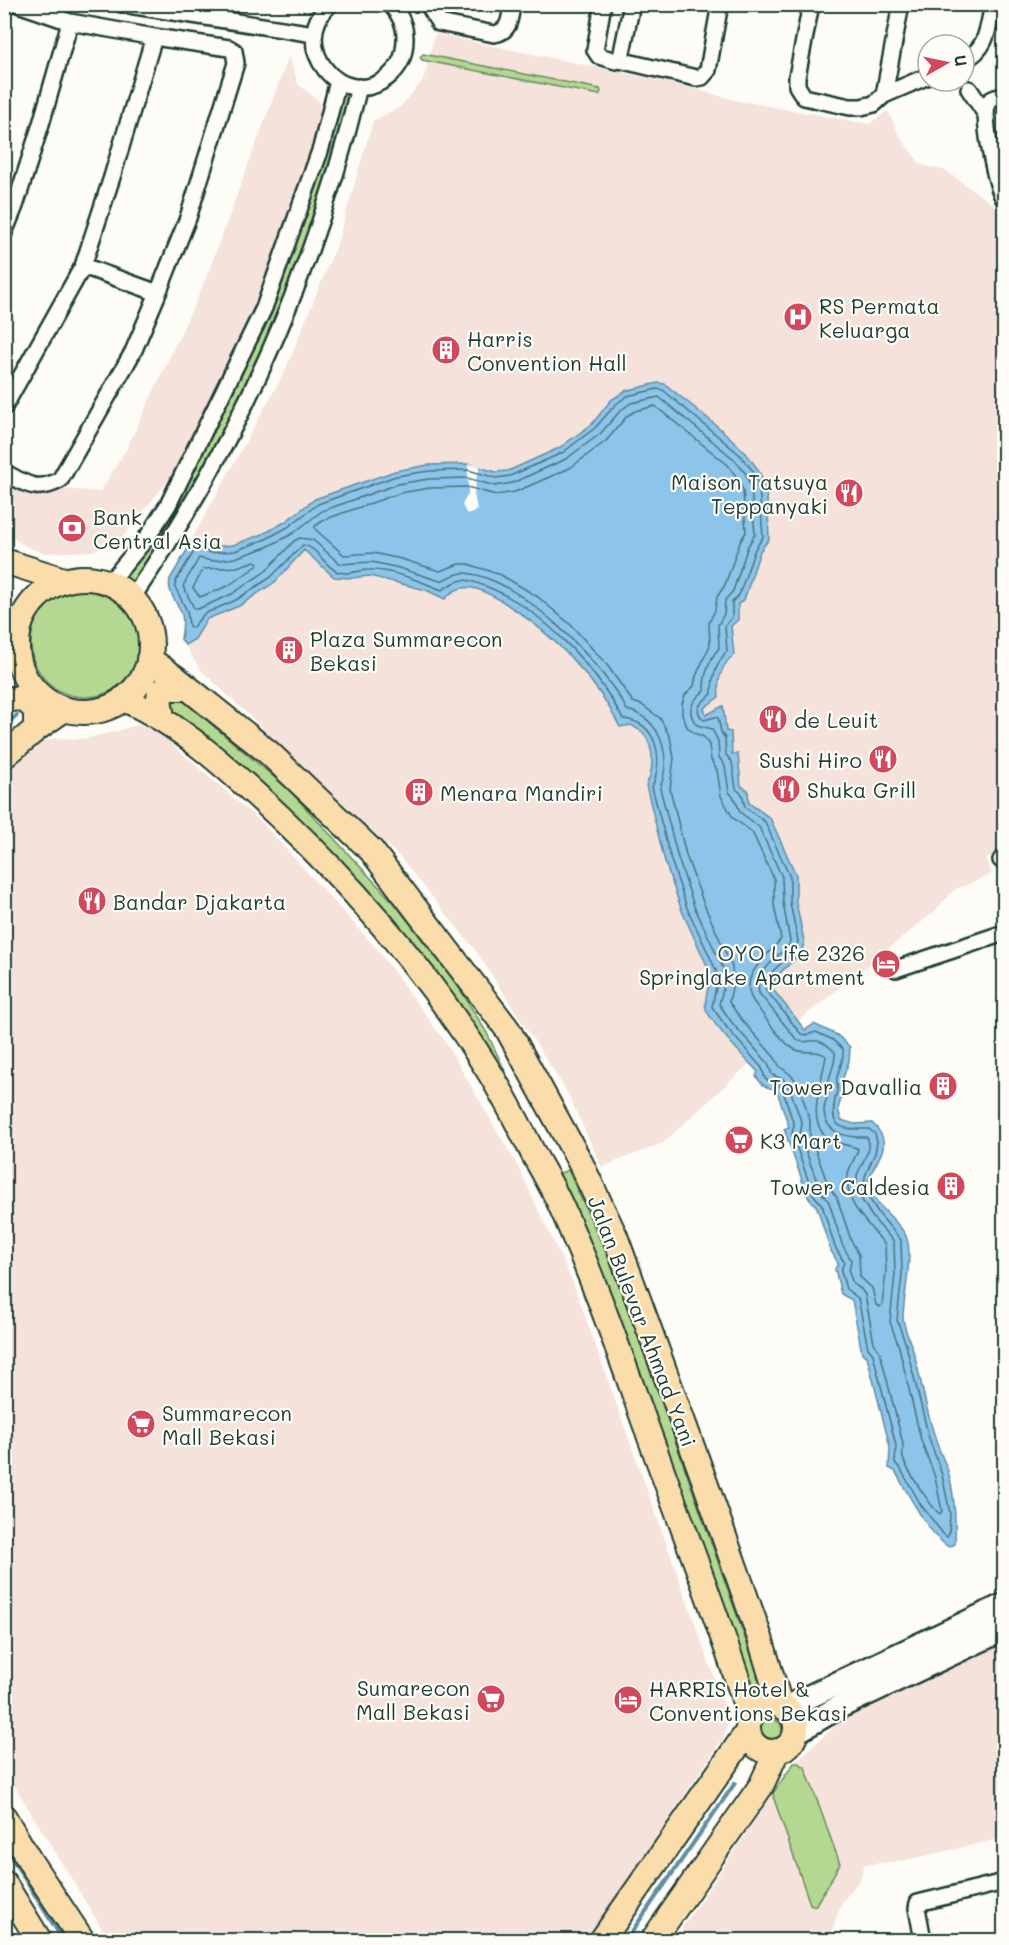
<svg xmlns="http://www.w3.org/2000/svg" width="1009" height="1945" font-family="Mali,sans-serif">
<style>
.built{fill:#f4e2db}
.green{fill:#b4d892;stroke:#6a8a63;stroke-width:1.5}
.water{fill:#8cc4ea;stroke:#608ea1;stroke-width:1.5}
.pier{fill:#fdfcf7}
.lines{fill:none;stroke-linecap:round;stroke-linejoin:round}
.shore{stroke:#4b737d;stroke-width:1.5}
.stream{stroke:#608ea1;stroke-width:4}
.street-casing{stroke:#1f3d34;stroke-width:20}
.secondary-casing{stroke:#1f3d34;stroke-width:27}
.primary-casing{stroke:#1f3d34;stroke-width:28}
.street{stroke:#fdfcf7;stroke-width:15}
.secondary{stroke:#fdfcf7;stroke-width:22}
.primary{stroke:#faddab;stroke-width:24}
.labels{text-anchor:middle;dominant-baseline:central;stroke-width:4.5;stroke-linejoin:round;paint-order:stroke}
.poi-label{font-size:21px;fill:#1f3d34;stroke:#fdfcf7;text-anchor:start}
.street-label{font-size:21px;fill:#1f3d34;stroke:#fdfcf7}
</style>
<rect width="100%" height="100%" fill="#fdfcf7"/>
<filter id="ink" filterUnits="userSpaceOnUse"><feTurbulence type="fractalNoise" baseFrequency=".0167" numOctaves="2"/><feDisplacementMap in="SourceGraphic" scale="12" xChannelSelector="R" yChannelSelector="G"/><feConvolveMatrix kernelMatrix="1 2 1 2 8 2 1 2 1" color-interpolation-filters="sRGB"/></filter>
<g filter="url(#ink)">
<path class="built" d="M435,34L673,83L734,100L869,124L888,111L900,137L921,165L946,171L997,207L1004,216V851L986,859L992,874L954,890L934,912L798,1021L750,1063L663,1143L602,1167L566,1090L477,952L400,857L200,669L181,639L184,623L182,613L168,587L170,579L285,371L337,244L373,121L400,107L423,81Z
M289,56L298,84L323,105L302,199L246,346L191,452L120,540L92,551L45,553L29,548L5,533L4,472L37,487L100,492L127,448L203,286Z
M136,725L153,728L262,823L376,948L444,1040L518,1167L573,1283L729,1719L724,1737L591,1934L582,1940H109L5,1770V776L41,742L55,738L83,739L114,732Z
M1004,1638V1838L906,1860L863,1865L861,1878L842,1902L828,1940H674L794,1763L845,1717Z"/>
<path class="green" d="M423,54L600,89L601,92L599,95L422,60L420,57Z
M338,81L359,87L270,352L132,598L110,582L148,536L237,366Z
M31 643a54 54 0 1 1 108 0a54 54 0 1 1-108 0Z
M171,695L183,700L289,790L395,904L458,986L487,1033L507,1075L504,1080L336,857L277,797L166,711Z
M568,1170L606,1253L638,1336L763,1689L762,1694L758,1697L753,1696L555,1175Z
M760 1730a11 11 0 1 1 22 0a11 11 0 1 1-22 0Z
M794,1763H798L805,1767L840,1864L815,1906L810,1904L774,1799L773,1793Z"/>
<path class="water" d="M658,383L665,384C693,408 755,449 764,484C769,501 768,521 769,539L760,551L744,600L738,604V620L731,626L734,655C721,665 717,681 719,697L704,708L706,715L723,706L726,731L731,732L732,754H738L741,786L748,790L749,803L770,818L796,875V902L804,941L802,952L778,975L771,987L805,1030L814,1024L837,1035L850,1047L849,1061L842,1081L844,1088L838,1109L841,1120L854,1124L872,1123C902,1150 863,1165 870,1189C876,1208 898,1219 906,1236C914,1254 903,1298 903,1318C904,1330 912,1345 915,1357C922,1384 926,1411 935,1437C938,1449 944,1460 948,1471C955,1495 956,1519 955,1544L949,1547C929,1536 907,1491 895,1471L889,1468L890,1447L867,1356L862,1353L852,1300L841,1294L835,1269L838,1263L830,1249L817,1207L808,1197L784,1129L789,1127L778,1094L774,1089C765,1088 761,1084 756,1076L758,1072C745,1058 713,1026 706,1009C703,1000 711,983 710,972L682,911L665,862L646,785C654,771 655,747 643,733C640,730 634,727 631,725L620,727C594,675 551,632 502,601C482,590 462,578 445,599L426,590L370,576L351,578L334,577L304,550L275,582L239,606L207,619L195,639L185,645L181,639C182,631 184,623 182,615C178,602 167,594 170,579L193,540L211,547L233,545L263,534L285,522L315,499L395,471L428,465L468,464L496,472L508,471L559,448L592,424L611,400L625,391Z"/>
<path class="pier" d="M468,464L479,466V472L477,475L474,494L477,509L474,512L470,514L466,513L462,505L468,494Z"/>
<g class="lines">
<path class="shore" d="M657,389L663,390L739,454L753,471L759,486L763,537L755,549L739,595L732,602V617L725,626L727,651C717,662 711,678 712,694C703,701 691,709 704,720L715,717L718,718L721,732L725,738L726,755L732,762L736,789L742,794L745,807L765,822L790,877V903L798,941L796,949L773,971L766,984V990L801,1034L807,1035L816,1032L833,1040L843,1049C844,1060 840,1067 837,1077C836,1083 838,1086 837,1091C828,1126 835,1130 869,1129L875,1134L877,1142L875,1153L865,1176L864,1190L879,1214L901,1240L902,1274L897,1320L906,1345L929,1438L942,1475L950,1513L949,1534L947,1537L944,1535L921,1505L900,1468L895,1463L896,1446L873,1354L868,1348L858,1298L846,1289L841,1271L844,1262L835,1247L822,1205L813,1194L792,1134L794,1125L783,1091L778,1084L765,1079L762,1068L728,1029L712,1007L717,982L716,970L687,908L671,860L652,787C664,759 658,722 623,719C595,667 541,607 485,586C479,584 469,579 463,580C455,581 448,586 442,590C422,582 391,569 369,570C359,570 346,576 336,571C324,565 317,547 303,545L271,577L236,600L204,614L192,628L189,626L187,611L175,587L176,581L196,548L211,553L235,551L266,539L288,527L318,504L396,476L429,471L468,470L496,478L510,476L562,453L595,428L615,405L627,396Z
M659,397L734,459L746,474L751,488L755,534L748,546L733,591L725,600L724,614L718,625L719,648C710,658 703,677 704,691C692,701 685,711 697,725L712,729L718,741L719,757L725,766L729,792L735,799L740,812L759,827L782,877L783,903L790,941L789,945C777,957 754,974 759,993L797,1040C805,1044 810,1040 817,1041C824,1042 831,1048 835,1052C836,1061 832,1068 830,1076C828,1081 830,1085 829,1090C828,1096 825,1102 824,1109C824,1133 846,1138 866,1137L868,1139V1151L857,1175V1192L873,1218L894,1242L895,1274L890,1322L899,1347L921,1440L935,1477L942,1511L940,1514C933,1510 905,1467 903,1458C902,1454 903,1448 903,1444L880,1352L874,1343L865,1295L861,1289L853,1284L849,1272L851,1260L842,1244L829,1202L820,1190L800,1135L802,1124L790,1089L783,1079L772,1075L768,1063L733,1024L719,1004L725,982L723,968L694,906L678,858L660,788C672,758 662,718 627,710C601,662 523,580 466,573C458,572 448,578 440,581L399,568L372,562L340,564L313,540L300,538L294,541L266,571L232,594L198,609L194,608L183,586L199,558L211,561L235,558L267,547L292,534L322,511L398,484L429,479L467,478L495,486L512,483L566,459L600,434L621,410L631,403Z
M655,406L728,465L738,479L743,490L746,532L740,542L725,585L717,597L715,610L709,623L710,645L696,676L694,686L685,695L682,704V714L687,727L694,733L704,737L709,745L711,760L717,770L721,796L733,818L752,832L774,879V905L781,939C767,957 738,975 753,1001C763,1014 780,1041 794,1049C805,1055 815,1048 826,1056C823,1079 803,1125 831,1140C840,1145 851,1145 858,1149C856,1158 849,1166 848,1175C844,1206 869,1223 885,1245L886,1273L882,1305L880,1307L876,1305L872,1288L860,1277L859,1255L851,1240L837,1198L828,1185L810,1135V1120L798,1083L790,1074L780,1067L775,1058L741,1019L729,1002L733,983L732,967L703,902L686,855L670,789L674,758L670,737L660,718L642,705L633,702L607,665L571,625L538,597L501,575L468,564H459L440,571L401,559L373,553L344,555L315,529V526L326,519L400,493L430,488L467,487L496,495L515,492L570,468L606,441L627,416L635,411Z
M255,561L258,563L257,566L228,586L200,597L193,588L203,569L237,567Z"/>
<path class="stream" d="M4,726L17,715
M4,1846L63,1940
M626,1940L735,1783"/>
<g class="street-casing">
<path id="street" d="M122,4L314,34
M330,4C286,45 343,114 388,77C397,69 402,62 404,50C407,32 404,18 390,4
M428,4L439,23L494,34C510,32 510,18 512,4
M603,4L595,50L599,56L616,61L621,57L632,4
M811,4L797,77V86L804,97L850,107H861L874,104L884,95L928,76
M4,5L5,4
M619,60L696,78L702,77L708,70L720,4
M964,60C988,49 988,27 993,4
M969,89L985,113
M884,95L901,4
M1004,96C999,97 991,98 988,103C981,116 996,186 1004,199
M4,233L15,206L41,124L70,22
M83,266L158,293
M4,407L83,266L112,177L154,37
M4,472C26,484 36,493 60,480L133,352L158,293L188,218L236,63L234,51L229,48L154,37L70,22L18,4
M110,582L148,536L168,505L264,308L321,148L338,81
M132,598C240,441 314,272 359,87
M1001,860L1004,858
M896,969L1004,933
M923,1940L917,1908L918,1903L1004,1882"/>
</g>
<g class="secondary-casing">
<path id="secondary" d="M785,1708L1004,1605
M796,1732L841,1706L1004,1629"/>
</g>
<g class="primary-casing">
<path id="primary" d="M4,561L64,580
M17 645a67 67 0 1 1 134 0a67 67 0 1 1-134 0Z
M149,659L177,679L269,753L371,850L508,1030L580,1162L615,1236L702,1474L760,1638L780,1705
M123,699C179,722 235,775 280,817C359,892 433,980 490,1073C506,1100 520,1127 534,1155C545,1174 556,1194 565,1215C599,1292 626,1372 655,1451C687,1540 722,1628 750,1718
M8,700C22,696 26,700 36,710V722
M162,718L159,698L160,692L170,688H188
M4,756L36,729L63,710
M748 1728a24 24 0 1 1 48 0a24 24 0 1 1-48 0Z
M4,1817L31,1863L82,1940
M4,1883L39,1940
M602,1940L748,1731
M653,1940L761,1786L777,1751"/>
</g>
<use href="#street" class="street"/>
<use href="#secondary" class="secondary"/>
<use href="#primary" class="primary"/>
</g>
</g>
<defs>
<g id="hospital-disc" transform="scale(1.5)"><circle r="9.5" fill="#d1495b" stroke="#fdfcf7"/><path d="M-5-5h3v3.5h4V-5h3V5h-3V1.5h-4V5h-3Z" fill="#fff"/></g>
<g id="building-disc" transform="scale(1.5)"><circle r="9.5" fill="#d1495b" stroke="#fdfcf7"/><path d="M-4-6H4V6H1V3H-1V6H-4ZM-2.5-4.3h1.7v1.8h-1.7ZM.8-4.3h1.7v1.8H.8ZM-2.5-1h1.7V.8h-1.7ZM.8-1h1.7V.8H.8Z" fill="#fff"/></g>
<g id="restaurant-disc" transform="scale(1.5)"><circle r="9.5" fill="#d1495b" stroke="#fdfcf7"/><path d="M-5-6h1v4h1v-4h1v4h1v-4h1v5L-1.5 .5V6h-2V.5L-5-1ZM5-6V6H3V1.5H1.5Q1.5-4 5-6Z" fill="#fff"/></g>
<g id="bank-disc" transform="scale(1.5)"><circle r="9.5" fill="#d1495b" stroke="#fdfcf7"/><path d="M-6-4H6V4H-6ZM0-2.3a2.3 2.3 0 1 0 0 4.6a2.3 2.3 0 1 0 0-4.6Z" fill="#fff"/></g>
<g id="hotel-disc" transform="scale(1.5)"><circle r="9.5" fill="#d1495b" stroke="#fdfcf7"/><path d="M-6-4.5h1.5V1H6V5H4.5V3h-9V5H-6ZM-4 0a1.8 1.8 0 1 1 3.6 0ZM.5 0V-2.5h3Q6-2.5 6 0Z" fill="#fff"/></g>
<g id="supermarket-disc" transform="scale(1.5)"><circle r="9.5" fill="#d1495b" stroke="#fdfcf7"/><path d="M-6-5.5h2.5l.6 2H6L4.5 2H-2.5L-4.4-4H-6ZM-1.5 3.2a1.3 1.3 0 1 0 .1 0ZM3 3.2a1.3 1.3 0 1 0 .1 0Z" fill="#fff"/></g>
</defs>
<g fill-rule="evenodd">
<use href="#hospital-disc" x="798" y="317"/>
<use href="#building-disc" x="446" y="350"/>
<use href="#restaurant-disc" x="849" y="493"/>
<use href="#bank-disc" x="72" y="528"/>
<use href="#building-disc" x="289" y="650"/>
<use href="#restaurant-disc" x="773" y="719"/>
<use href="#restaurant-disc" x="883" y="759"/>
<use href="#restaurant-disc" x="786" y="789"/>
<use href="#building-disc" x="419" y="792"/>
<use href="#restaurant-disc" x="92" y="901"/>
<use href="#hotel-disc" x="886" y="964"/>
<use href="#building-disc" x="943" y="1086"/>
<use href="#supermarket-disc" x="739" y="1140"/>
<use href="#building-disc" x="951" y="1186"/>
<use href="#supermarket-disc" x="141" y="1424"/>
<use href="#supermarket-disc" x="491" y="1699"/>
<use href="#hotel-disc" x="628" y="1700"/>
</g>
<g class="labels">
<g class="poi-label">
<text x="819" y="305">RS Permata<tspan x="819" dy="24">Keluarga</tspan></text>
<text x="467" y="338">Harris<tspan x="467" dy="24">Convention Hall</tspan></text>
<text x="828" y="481" text-anchor="end">Maison Tatsuya<tspan x="828" dy="24">Teppanyaki</tspan></text>
<text x="93" y="516">Bank<tspan x="93" dy="24">Central Asia</tspan></text>
<text x="310" y="638">Plaza Summarecon<tspan x="310" dy="24">Bekasi</tspan></text>
<text x="794" y="719">de Leuit</text>
<text x="862" y="759" text-anchor="end">Sushi Hiro</text>
<text x="807" y="789">Shuka Grill</text>
<text x="440" y="792">Menara Mandiri</text>
<text x="113" y="901">Bandar Djakarta</text>
<text x="865" y="952" text-anchor="end">OYO Life 2326<tspan x="865" dy="24">Springlake Apartment</tspan></text>
<text x="922" y="1086" text-anchor="end">Tower Davallia</text>
<text x="760" y="1140">K3 Mart</text>
<text x="930" y="1186" text-anchor="end">Tower Caldesia</text>
<text x="162" y="1412">Summarecon<tspan x="162" dy="24">Mall Bekasi</tspan></text>
<text x="470" y="1687" text-anchor="end">Sumarecon<tspan x="470" dy="24">Mall Bekasi</tspan></text>
<text x="649" y="1688">HARRIS Hotel &amp;<tspan x="649" dy="24">Conventions Bekasi</tspan></text>
</g>
<g class="street-label">
<text transform="translate(643 1321) rotate(69)">Jalan Bulevar Ahmad Yani</text>
</g>
</g>
<rect width="1009" height="1945" fill="none" stroke="#fdfcf7" stroke-width="24"/>
<rect x="12" y="12" width="985" height="1921" fill="none" stroke="#1f3d34" stroke-width="2" filter="url(#ink)"/>
<g transform="translate(946 63) rotate(81)"><circle r="28" fill="#fdfcf7" stroke="#a4b0a9" stroke-width="1.5"/>
<path d="M0-4.5L10 22L0 15L-10 22Z" fill="#d1495b"/>
<text y="-9" font-size="16" font-weight="bold" text-anchor="middle" fill="#1f3d34">U</text>
</g>
</svg>
